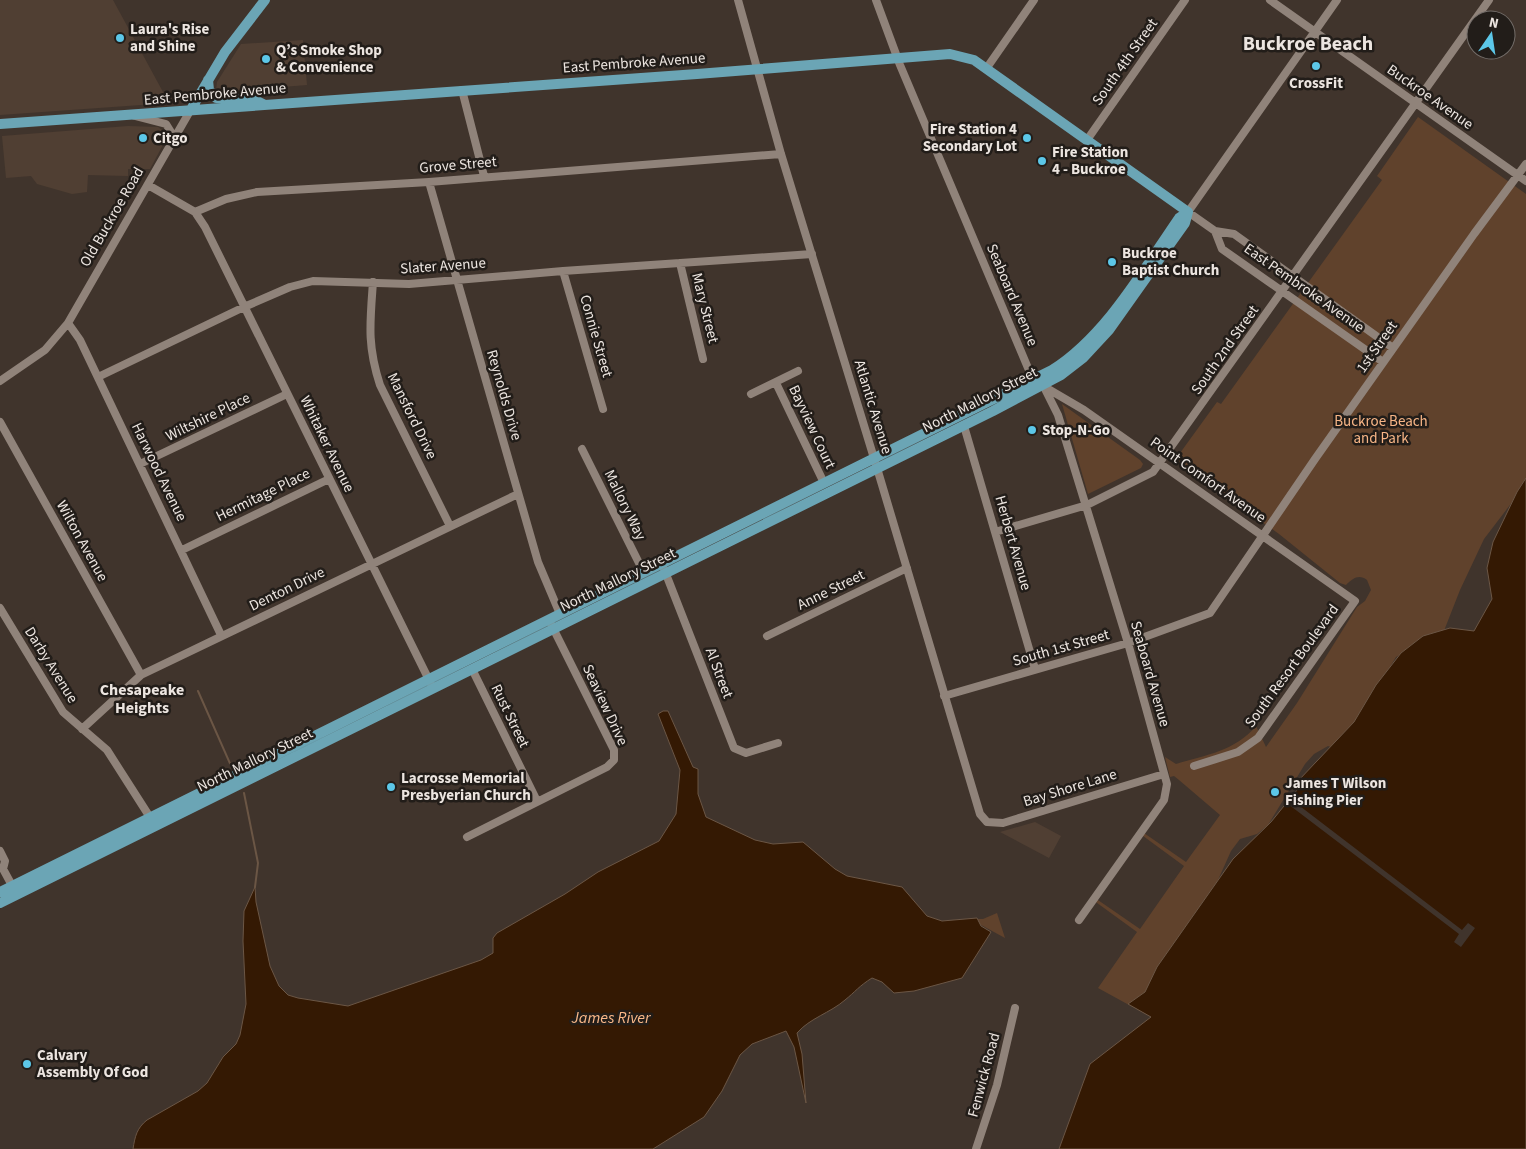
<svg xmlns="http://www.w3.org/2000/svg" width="1526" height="1149" font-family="'Source Sans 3',sans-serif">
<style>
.built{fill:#503f33}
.green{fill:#60422c}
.water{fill:#341903;stroke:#6b5645}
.pier{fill:#40342c}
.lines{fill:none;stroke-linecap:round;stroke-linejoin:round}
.stream{stroke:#6b5645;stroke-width:2}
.minor{stroke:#90837a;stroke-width:8}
.major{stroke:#6ba5b5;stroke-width:10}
.poi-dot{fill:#5cc7e8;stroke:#221d19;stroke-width:2}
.labels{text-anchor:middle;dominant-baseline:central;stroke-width:5;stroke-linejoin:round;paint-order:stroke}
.poi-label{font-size:15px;font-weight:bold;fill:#ece5e0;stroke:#221d19;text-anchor:start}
.street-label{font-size:15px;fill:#ece5e0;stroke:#221d19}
.park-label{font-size:15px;fill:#f7b586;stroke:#221d19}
.neighbourhood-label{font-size:16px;font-weight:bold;fill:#ece5e0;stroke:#221d19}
.water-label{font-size:16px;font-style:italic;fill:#fbb989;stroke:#221d19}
.district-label{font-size:20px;font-weight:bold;fill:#ece5e0;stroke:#221d19}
</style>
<rect width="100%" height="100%" fill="#40342c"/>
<path class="built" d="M0,0H113L169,103L0,115Z
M303,40L307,85L218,92L216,90L217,82L241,44Z
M128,126L158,127L166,133L165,141L150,169H128V176L88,175L87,192L72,194L37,184L31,176L6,178L2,136Z
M1035,822L1061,836L1049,858L1000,832Z"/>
<path class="green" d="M1418,117L1526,194V484L1484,539L1460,590L1438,646L1406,651L1396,657L1339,750L1328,746L1314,754L1305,764L1268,825L1257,834L1240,839L1231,851L1205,909L1151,1017L1098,988L1137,932L1093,900L1095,898L1140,929L1184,866L1139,833L1141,831L1186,862L1220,815L1179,780L1174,776L1170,777L1165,757L1176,764C1206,755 1235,751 1256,726L1266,747L1297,703L1357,607L1365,601L1371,590L1367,580C1359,574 1353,578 1346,585L1340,583L1279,534L1175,460L1217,402L1221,404L1382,180L1377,176Z
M1062,404L1140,460L1143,464L1141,468L1088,494Z
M997,913L1005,938L970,919H983Z"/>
<path class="water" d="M1526,478V1149H1059L1090,1064L1151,1017L1128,1004L1145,992L1157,967L1233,859L1271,822L1297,790L1298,781L1354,722L1376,685L1401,653L1423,636L1450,628L1474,631L1492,599L1487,568L1493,542L1517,492Z
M663,711H668L693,767L698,769V794L706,817L755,840L773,844L803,842L835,869L847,876L902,887L927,916L942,921L977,918L981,926L991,932L962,978L914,991L894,993L882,982L872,978C859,986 855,992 845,1000C830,1013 810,1018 797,1033L802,1054L806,1103L794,1047L786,1031L752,1044L740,1055L722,1091L704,1117L653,1149H133C135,1136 137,1128 147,1120L198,1091L207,1083L223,1057L236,1044L240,1035L246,1004L243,941L244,911L255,887L256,902L270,966L279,986L288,995L298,998L348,1006L481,960L493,953V938L497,933L565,894L598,872L659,841L676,814L680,770L658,714Z"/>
<path class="pier" d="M1288,797L1462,930L1468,923L1475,928L1461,947L1454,942L1459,934L1284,801Z"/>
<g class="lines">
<path class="stream" d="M198,691L232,768
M244,793L258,863L255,887"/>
<path class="minor" d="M738,0L781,154L877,468L980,814L987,822L1003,823L1164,774
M876,0L900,65L1028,368L1043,385L1058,415L1128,643L1167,784L1164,800L1079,920
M1270,0L1526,181
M1337,0L1188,212L1215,231L1234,234L1393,348
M986,69L1034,0
M462,90L484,176
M135,116L166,124L171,132L172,144
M1087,140L1185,0
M429,182L538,562L560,614
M148,185L195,212L226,199L257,192L429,182L781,154
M195,212L205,227L431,684
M1215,231L1222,249L1383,362
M680,263L703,359
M563,271L603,409
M373,282C370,323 367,345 380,385L450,526
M68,323L80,340L221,635
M98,377L244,307L290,287L313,281L409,284L563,271L812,254
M0,381L45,350L68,323L190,111
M776,383L824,483
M1043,386L1084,410L1355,601L1258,738L1238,752L1194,766
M751,394L798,371
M0,422L141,675
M964,426L1035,669
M582,449L644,573
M140,464L287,394
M995,532L1087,505L1153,472L1489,0
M182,550L329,479
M664,569L734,748L746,753L778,743
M0,608L63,712L107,750L153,822
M767,636L907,568
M472,669L537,801
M944,696L1128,643L1210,613L1315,459L1474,234L1526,164
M82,729L141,675L518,494
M467,837L607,767L614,760V750L551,624
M0,851L5,861L3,869
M3,869L15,891
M976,1149L997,1085L1015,1008"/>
<path class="major" d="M208,80L209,90L216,98H251L263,104
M190,111L225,52L265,0
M0,124L697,74L950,54L974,60L1188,212
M0,892L1052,370C1106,336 1143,270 1179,218L1188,212
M0,903L993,411L1061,375L1083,358L1109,330L1185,223L1188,212"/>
</g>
<g class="poi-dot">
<circle cx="120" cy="38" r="5"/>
<circle cx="266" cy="59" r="5"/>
<circle cx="1316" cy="66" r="5"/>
<circle cx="143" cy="138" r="5"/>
<circle cx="1027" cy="138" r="5"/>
<circle cx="1042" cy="161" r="5"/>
<circle cx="1112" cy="262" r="5"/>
<circle cx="1032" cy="430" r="5"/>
<circle cx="391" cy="787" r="5"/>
<circle cx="1275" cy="792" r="5"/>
<circle cx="27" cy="1064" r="5"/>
</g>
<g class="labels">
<g class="poi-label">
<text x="130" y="29">Laura's Rise<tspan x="130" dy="17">and Shine</tspan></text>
<text x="276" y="50">Q’s Smoke Shop<tspan x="276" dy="17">&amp; Convenience</tspan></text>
<text x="1316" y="83" text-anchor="middle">CrossFit</text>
<text x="1017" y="129" text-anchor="end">Fire Station 4<tspan x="1017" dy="17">Secondary Lot</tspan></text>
<text x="153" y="138">Citgo</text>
<text x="1052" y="152">Fire Station<tspan x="1052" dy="17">4 - Buckroe</tspan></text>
<text x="1122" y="253">Buckroe<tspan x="1122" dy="17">Baptist Church</tspan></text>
<text x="1042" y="430">Stop-N-Go</text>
<text x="401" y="778">Lacrosse Memorial<tspan x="401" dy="17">Presbyerian Church</tspan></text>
<text x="1285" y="783">James T Wilson<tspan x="1285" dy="17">Fishing Pier</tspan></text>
<text x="37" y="1055">Calvary<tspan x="37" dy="17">Assembly Of God</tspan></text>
</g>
<g class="street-label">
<text transform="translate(1125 62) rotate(-55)">South 4th Street</text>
<text transform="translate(634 63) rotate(-4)">East Pembroke Avenue</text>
<text transform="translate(215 94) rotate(-5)">East Pembroke Avenue</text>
<text transform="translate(1430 97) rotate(35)">Buckroe Avenue</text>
<text transform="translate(458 165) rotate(-5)">Grove Street</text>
<text transform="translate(112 217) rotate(-60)">Old Buckroe Road</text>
<text transform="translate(443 266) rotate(-4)">Slater Avenue</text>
<text transform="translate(1304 288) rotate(35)">East Pembroke Avenue</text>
<text transform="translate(1012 295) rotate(67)">Seaboard Avenue</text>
<text transform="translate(705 308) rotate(76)">Mary Street</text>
<text transform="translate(596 336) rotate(74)">Connie Street</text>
<text transform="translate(1377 347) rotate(-55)">1st Street</text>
<text transform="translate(1225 350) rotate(-55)">South 2nd Street</text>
<text transform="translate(504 395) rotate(74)">Reynolds Drive</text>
<text transform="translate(980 400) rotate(-27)">North Mallory Street</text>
<text transform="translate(873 407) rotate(73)">Atlantic Avenue</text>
<text transform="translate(412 416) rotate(64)">Mansford Drive</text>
<text transform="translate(208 417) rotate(-26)">Wiltshire Place</text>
<text transform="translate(812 427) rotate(65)">Bayview Court</text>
<text transform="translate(327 444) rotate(64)">Whitaker Avenue</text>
<text transform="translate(159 472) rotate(64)">Harwood Avenue</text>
<text transform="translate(1208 480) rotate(35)">Point Comfort Avenue</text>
<text transform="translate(263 495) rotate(-26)">Hermitage Place</text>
<text transform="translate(625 505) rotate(64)">Mallory Way</text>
<text transform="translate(82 541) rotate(61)">Wilton Avenue</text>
<text transform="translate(1013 543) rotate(74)">Herbert Avenue</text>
<text transform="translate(618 580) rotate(-26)">North Mallory Street</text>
<text transform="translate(287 589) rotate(-26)">Denton Drive</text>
<text transform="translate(831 590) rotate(-26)">Anne Street</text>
<text transform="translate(1061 648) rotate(-16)">South 1st Street</text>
<text transform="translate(51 665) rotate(58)">Darby Avenue</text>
<text transform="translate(1292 666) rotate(-54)">South Resort Boulevard</text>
<text transform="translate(719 673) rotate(69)">Al Street</text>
<text transform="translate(1150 674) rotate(74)">Seaboard Avenue</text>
<text transform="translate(605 705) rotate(65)">Seaview Drive</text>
<text transform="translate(510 716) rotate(64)">Rust Street</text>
<text transform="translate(255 760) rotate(-26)">North Mallory Street</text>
<text transform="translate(1070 788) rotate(-17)">Bay Shore Lane</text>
<text transform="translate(984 1075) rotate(-75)">Fenwick Road</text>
</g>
<g class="park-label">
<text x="1381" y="421">Buckroe Beach<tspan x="1381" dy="17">and Park</tspan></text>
</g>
<g class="neighbourhood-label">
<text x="142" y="690">Chesapeake<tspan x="142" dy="18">Heights</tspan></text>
</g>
<g class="water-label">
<text x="611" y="1018">James River</text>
</g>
<g class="district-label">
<text x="1308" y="44">Buckroe Beach</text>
</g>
</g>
<g transform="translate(1491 35) rotate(13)"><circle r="24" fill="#221d19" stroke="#736d69"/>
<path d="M0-4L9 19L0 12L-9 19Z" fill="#5cc7e8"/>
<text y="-8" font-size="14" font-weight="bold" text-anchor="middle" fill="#ece5e0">N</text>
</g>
</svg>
